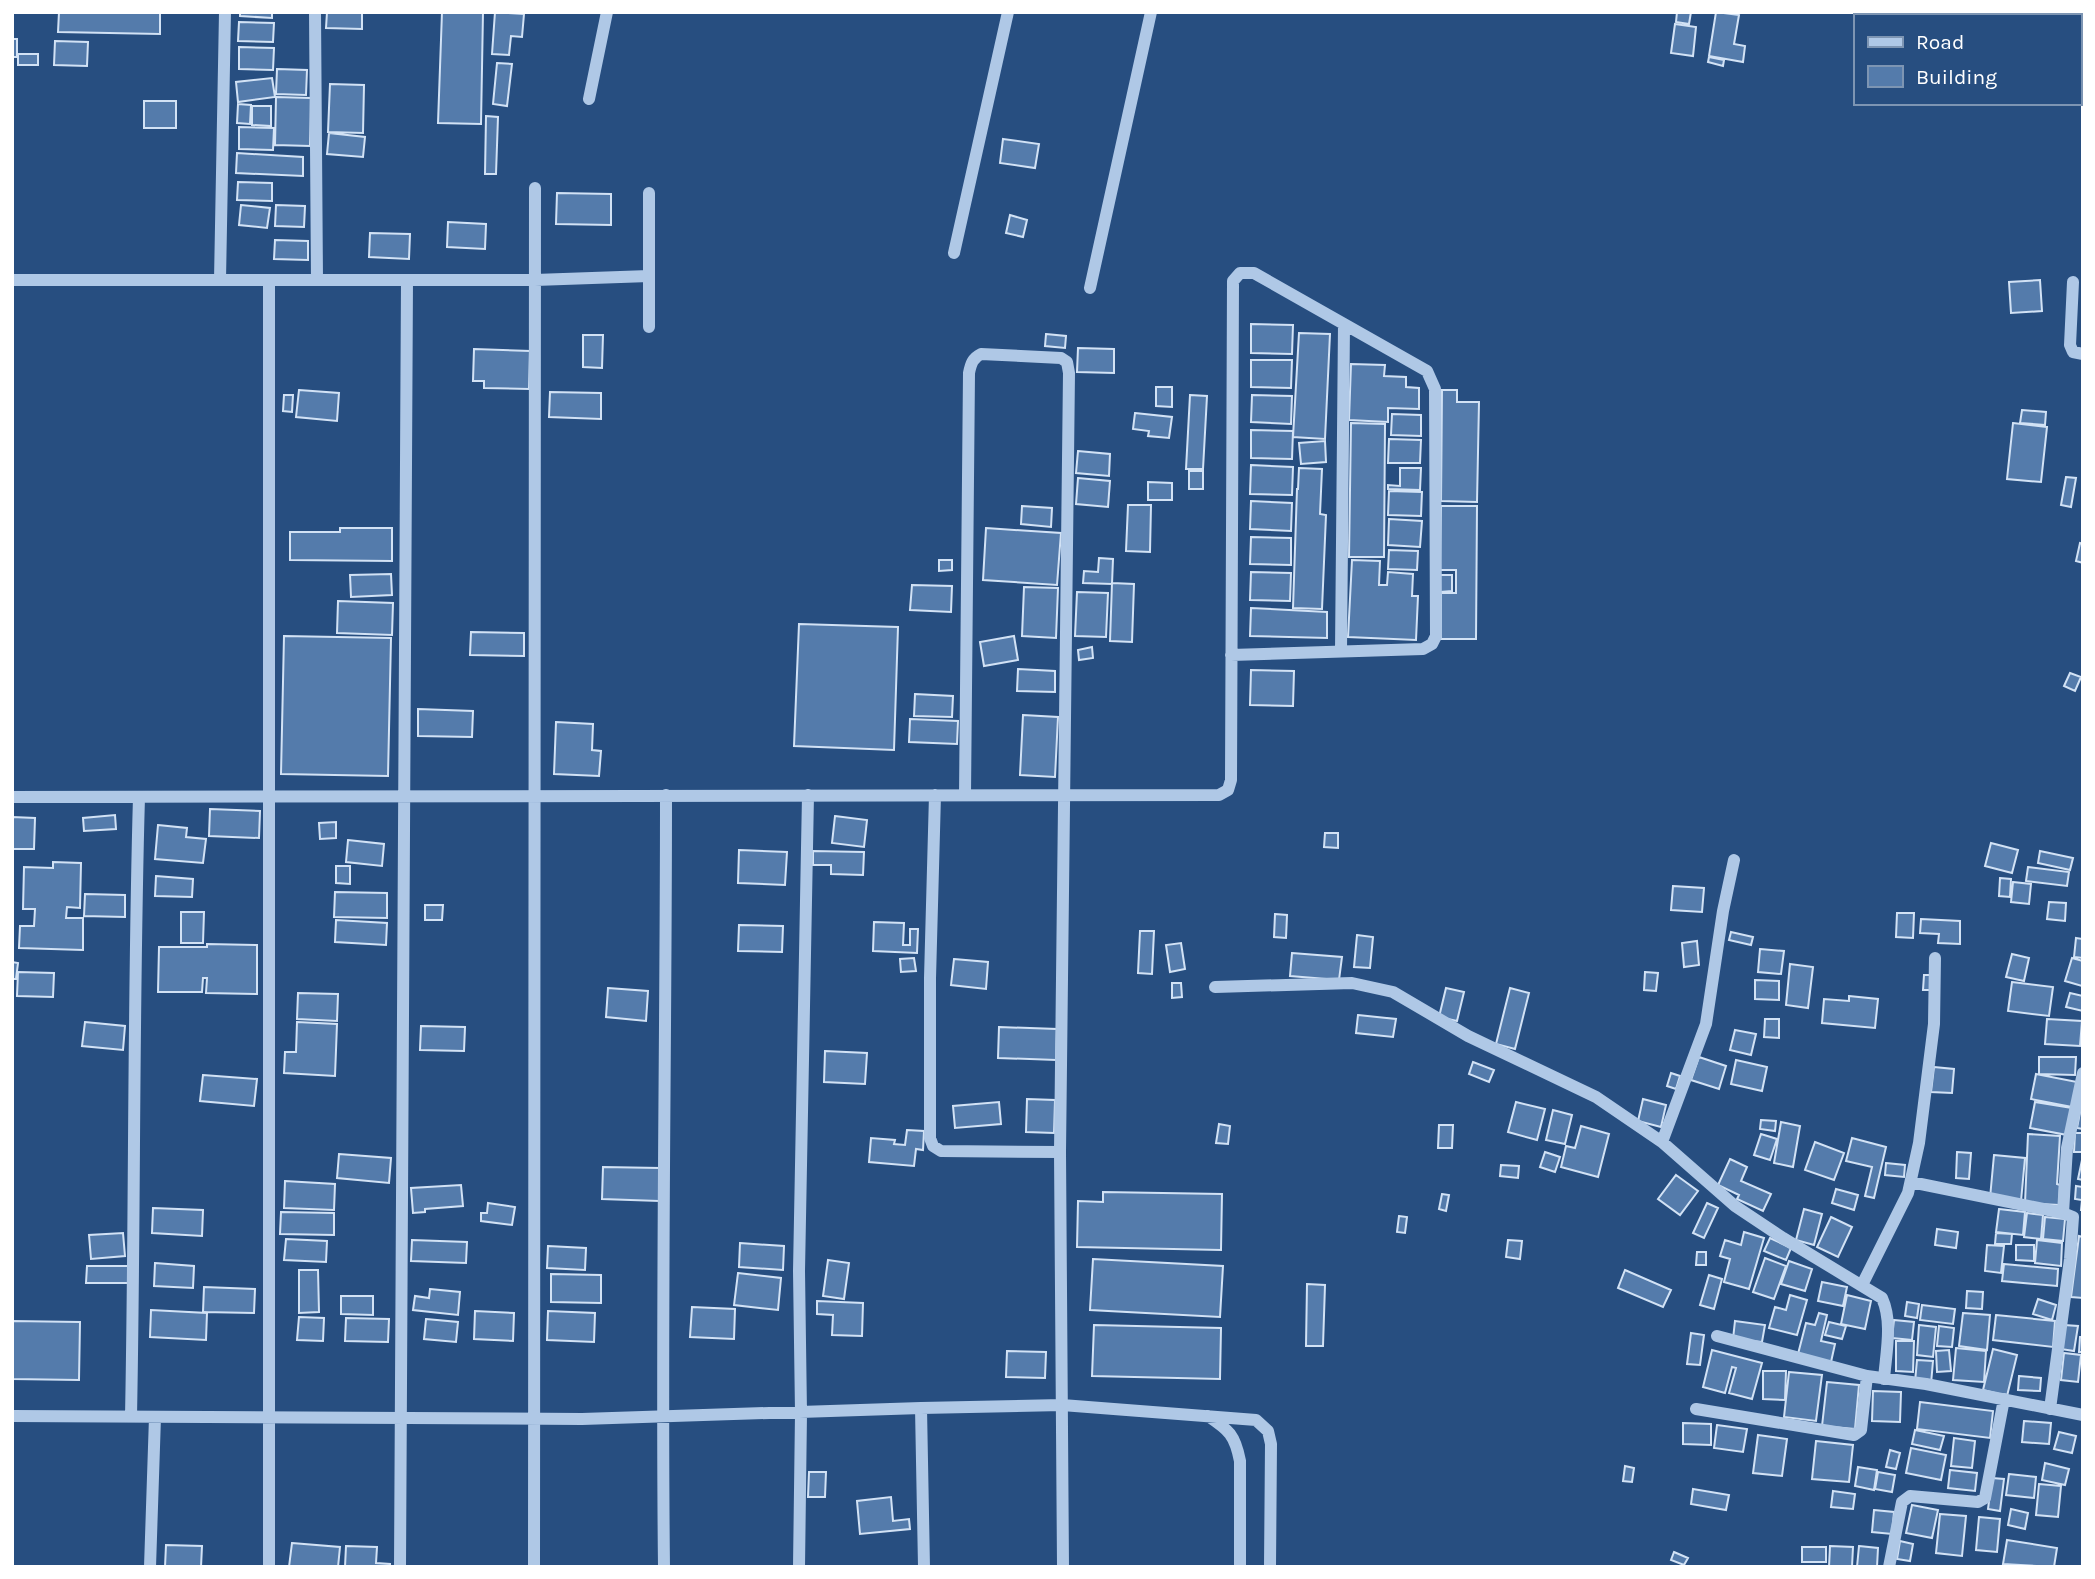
<svg xmlns="http://www.w3.org/2000/svg" width="2095" height="1579" font-family="Karla,sans-serif">
<style>
.building{fill:#547bab;stroke:#d2e2f5;stroke-width:2}
.lines{fill:none;stroke-linecap:round;stroke-linejoin:round}
.minor{stroke:#afc8e6;stroke-width:12}
</style>
<rect width="100%" height="100%" fill="#274e80"/>
<path class="building" d="M59,12H160V34L58,32Z
M240,12H272V18L240,16Z
M327,12H362V29L326,28Z
M442,12H483L481,124L438,123Z
M495,12L524,14L522,37L511,36L509,55L492,54Z
M1677,12H1691L1689,24L1676,22Z
M1716,12L1739,15L1734,44L1745,46L1743,62L1709,56Z
M239,22L274,23L273,42L238,41Z
M1675,24L1696,27L1693,56L1671,53Z
M12,39H17V57H12Z
M55,41L88,42L87,66L54,65Z
M239,47L274,48L273,70L239,69Z
M18,54H38V65H18Z
M1709,57L1724,60L1723,66L1708,62Z
M497,63L512,64L507,106L493,104Z
M277,69L307,70L306,95L276,94Z
M272,78L275,97L238,102L236,82Z
M330,84L364,85L363,133L328,132Z
M276,97L311,98L310,146L275,145Z
M144,101H176V128H144Z
M238,104L251,105L250,124L237,123Z
M252,106H271V126L252,125Z
M486,116L498,117L496,174H485Z
M239,127L274,128L273,150L239,149Z
M329,133L365,137L363,157L327,154Z
M1003,139L1039,144L1035,168L1000,163Z
M237,153L303,157V176L236,173Z
M238,182L272,183V201L237,200Z
M557,193L611,194V225L556,224Z
M241,205L270,208L267,228L239,225Z
M276,205L305,206L304,227L275,226Z
M1010,215L1027,220L1023,237L1006,233Z
M448,222L486,224L485,249L447,247Z
M370,233L410,234L409,259L369,257Z
M275,240L308,241V260L274,259Z
M2040,280L2042,311L2011,313L2009,282Z
M1251,324L1293,325L1292,354L1251,353Z
M1299,333L1330,334L1325,439L1293,437Z
M1046,334L1066,336L1065,348L1045,346Z
M583,335H603L602,368L583,367Z
M1078,348L1114,349V373L1077,372Z
M474,349L530,351L529,389L484,388V381H473Z
M1251,360H1292L1291,388L1251,387Z
M1351,364L1385,365L1384,376L1406,377V387L1419,388V409L1388,408V422L1349,420Z
M1156,387H1172V407L1156,406Z
M299,390L339,393L337,421L296,417Z
M1442,390H1457V402H1479L1477,502L1441,501Z
M550,392L601,393V419L549,417Z
M284,395H293L292,412L283,411Z
M1190,395L1207,396L1203,469H1186Z
M1252,395L1292,396L1291,424L1251,422Z
M2022,410L2046,412L2045,425L2020,423Z
M1135,413L1172,417L1169,438L1148,436L1149,431L1133,429Z
M1392,414L1421,415V436L1391,435Z
M1351,423L1385,424L1384,557H1349Z
M2013,423L2047,427L2041,482L2007,479Z
M1251,430L1293,431L1292,459L1251,458Z
M1389,439L1421,440L1420,463H1388Z
M1325,441L1326,462L1301,464L1299,443Z
M1078,451L1110,454L1109,476L1076,473Z
M1251,465L1293,467L1292,495L1250,494Z
M1299,468L1322,469L1320,514L1326,515L1322,609L1293,608L1297,489H1298Z
M1400,468H1421L1420,490L1388,489V485L1400,486Z
M1189,471H1203V489H1189Z
M2066,477L2076,478L2071,507L2061,505Z
M1078,478L1110,481L1108,507L1076,504Z
M1148,482L1172,483V500H1148Z
M1389,491L1422,492L1421,516L1388,515Z
M1251,501L1292,503L1291,531L1250,529Z
M1128,505H1151L1150,552L1126,551Z
M1022,506L1052,508L1051,527L1021,524Z
M1441,506H1477L1476,639H1441V593H1456V570H1440Z
M1389,519L1422,521L1420,547L1388,545Z
M340,528H392V561L290,560V532H340Z
M986,528L1061,533L1057,585L983,580Z
M1251,537L1291,538V565L1250,564Z
M2080,543L2083,544V563L2076,561Z
M1389,550L1418,551L1417,570L1388,569Z
M1099,558L1113,559L1112,584L1083,583L1084,571L1098,572Z
M939,560H952V570L939,571Z
M1352,560L1380,561L1379,585H1387L1388,572L1413,574L1412,596H1418L1416,640L1348,637Z
M1251,572L1291,573L1290,601L1250,600Z
M391,574L392,595L351,597L350,575Z
M1440,575H1452V591L1440,592Z
M1112,583L1134,584L1132,642L1110,641Z
M912,585L952,586L951,612L910,610Z
M1024,587L1058,588L1056,638L1022,636Z
M1077,592L1108,593L1106,637L1075,636Z
M338,601L393,603L392,635L337,633Z
M1251,608L1327,612V638L1250,636Z
M799,624L898,627L894,750L794,746Z
M471,632L524,633V656L470,655Z
M284,636L391,638L388,776L281,774Z
M1014,636L1018,660L984,666L980,642Z
M1092,647L1093,658L1079,660L1078,650Z
M1018,669L1055,671V692L1017,691Z
M1251,670L1294,671L1293,706L1250,705Z
M2070,673L2081,677L2075,691L2064,686Z
M915,694L953,696L952,717L914,716Z
M418,709L473,711L472,737L418,736Z
M1023,715L1058,717L1055,777L1020,775Z
M910,719L958,721L957,744L909,742Z
M556,722L593,724L592,750L601,751L599,776L554,774Z
M210,809L260,811L259,838L209,836Z
M115,815L116,829L84,831L83,818Z
M835,816L867,820L864,847L832,843Z
M12,817L35,818L34,849H12Z
M336,822V838L320,839L319,823Z
M158,825L187,828L186,837L206,839L203,863L155,859Z
M1325,833H1338V848L1324,847Z
M348,840L384,844L382,866L346,862Z
M1991,843L2018,850L2012,873L1985,866Z
M739,850L787,852L785,885L738,883Z
M813,851L864,852L863,875L831,874V865H813Z
M2040,851L2073,858L2070,870L2038,863Z
M53,862L81,863L80,908L67,907L66,918H83V950L19,948L20,926H34L35,909H23L24,867L53,868Z
M336,866H350V884L336,883Z
M2028,867L2069,872L2067,886L2026,881Z
M156,876L193,879L192,897L155,896Z
M2000,878L2011,879L2010,897L1999,896Z
M2013,882L2031,884L2029,904L2011,902Z
M1673,886L1704,888L1702,912L1671,910Z
M335,892L387,893V918L334,917Z
M85,894L125,895V917L84,916Z
M2049,902L2066,903L2065,921L2047,919Z
M425,905H443L442,920H425Z
M181,912H204L203,943H181Z
M1897,913H1914L1913,938L1896,937Z
M1275,914L1287,915L1286,938L1274,937Z
M1921,919L1960,921V944L1938,943L1939,934L1920,933Z
M336,920L387,923L386,945L335,942Z
M874,922L904,923L903,945H910V929H918L917,953L873,951Z
M739,925L783,926L782,952L738,951Z
M1140,931H1154L1152,974L1138,973Z
M1731,932L1753,937L1751,945L1729,940Z
M1357,935L1373,937L1370,968L1354,967Z
M2076,938L2083,939V958L2074,957Z
M1697,941L1699,965L1684,967L1682,943Z
M1181,943L1185,969L1170,972L1166,945Z
M207,944L257,945V994L206,993L207,978H203L202,992H158L159,947H207Z
M1760,949L1784,951L1781,974L1758,972Z
M1292,953L1342,957L1339,980L1290,976Z
M2012,954L2029,958L2024,981L2006,977Z
M914,958L916,971L901,972L900,959Z
M2072,958L2083,961L2082,986L2065,981Z
M954,959L988,962L986,989L951,985Z
M12,962L18,963L16,979H12Z
M1790,964L1813,967L1808,1008L1786,1005Z
M18,972L54,973L53,997L17,996Z
M1645,972L1658,973L1656,991L1644,990Z
M1924,975H1933L1932,990H1923Z
M1755,980L1779,981V1000L1755,999Z
M2012,982L2053,987L2049,1016L2008,1011Z
M1172,983H1181L1182,997L1172,998Z
M608,988L648,991L646,1021L606,1017Z
M1446,988L1464,992L1457,1021L1439,1017Z
M1510,988L1529,993L1515,1049L1496,1044Z
M298,993L338,994L337,1021L297,1019Z
M2070,993L2083,996V1011L2066,1007Z
M1849,996L1878,999L1875,1028L1822,1023L1824,999L1849,1001Z
M1358,1015L1396,1019L1393,1037L1356,1033Z
M1765,1019H1779V1038L1764,1037Z
M2047,1019L2082,1021L2080,1046L2045,1044Z
M85,1022L125,1026L123,1050L82,1046Z
M297,1022L337,1024L335,1076L284,1073L285,1052H296Z
M421,1026L465,1027L464,1051L420,1050Z
M999,1027L1057,1029L1056,1060L998,1058Z
M1735,1030L1756,1034L1751,1055L1730,1050Z
M825,1051L867,1053L865,1084L824,1082Z
M1699,1057L1726,1066L1719,1089L1691,1080Z
M2039,1057H2076L2075,1075L2039,1074Z
M1736,1060L1767,1067L1762,1091L1731,1084Z
M1473,1062L1494,1070L1489,1082L1469,1074Z
M1934,1067L1954,1069L1952,1093L1931,1092Z
M1671,1073L1680,1076L1676,1089L1667,1086Z
M2036,1074L2077,1082L2072,1107L2031,1099Z
M203,1075L257,1079L254,1106L200,1101Z
M2083,1096V1129L2077,1128Z
M1027,1099L1055,1100L1054,1133L1026,1132Z
M1643,1099L1666,1105L1661,1127L1638,1121Z
M999,1102L1001,1124L955,1128L953,1106Z
M1516,1102L1545,1109L1537,1140L1508,1132Z
M2035,1102L2072,1108L2067,1135L2030,1128Z
M1553,1110L1572,1115L1565,1144L1546,1140Z
M1761,1120L1776,1121L1775,1131L1760,1129Z
M1781,1122L1800,1126L1793,1167L1774,1163Z
M1219,1124L1230,1126L1228,1144L1216,1143Z
M1439,1125H1453L1452,1148H1438Z
M1581,1126L1609,1134L1598,1177L1561,1167L1566,1146L1575,1148Z
M907,1130L924,1131L923,1150L916,1149L914,1166L869,1162L871,1138L895,1140L894,1144L905,1145Z
M2075,1133H2083V1152H2074Z
M1761,1134L1777,1139L1770,1160L1754,1155Z
M2028,1134L2060,1136L2057,1184L2060,1185L2059,1205L2025,1203Z
M1852,1138L1886,1147L1874,1198L1865,1196L1872,1167L1846,1161Z
M1815,1142L1844,1153L1834,1180L1805,1170Z
M1545,1152L1560,1157L1555,1172L1540,1167Z
M1957,1152L1971,1153L1969,1179L1956,1178Z
M339,1154L391,1158L389,1183L337,1178Z
M1994,1155L2025,1158L2021,1201L1990,1198Z
M1730,1159L1747,1167L1741,1181L1771,1194L1763,1211L1737,1199L1739,1195L1718,1185Z
M2082,1160H2083V1180L2078,1179Z
M1886,1163L1905,1165L1904,1177L1885,1175Z
M1501,1165L1519,1166L1518,1178L1500,1176Z
M603,1167L660,1168L659,1201L602,1199Z
M1676,1175L1698,1191L1680,1215L1658,1199Z
M285,1181L335,1184L334,1210L284,1208Z
M461,1185L463,1206L425,1209V1212L413,1213L411,1188Z
M2076,1186L2083,1187V1210H2081L2082,1200L2075,1199Z
M1836,1189L1858,1195L1854,1210L1832,1203Z
M1103,1192L1222,1194L1221,1250L1077,1247L1078,1201L1103,1202Z
M1442,1194L1449,1195L1446,1211L1439,1209Z
M488,1203L515,1207L512,1225L481,1221V1213H487Z
M1707,1203L1718,1208L1704,1238L1693,1233Z
M153,1208L203,1210L202,1236L152,1233Z
M1804,1209L1822,1214L1814,1245L1796,1240Z
M1999,1209L2025,1212L2023,1235L1996,1232Z
M281,1212L334,1213V1235L280,1234Z
M2027,1213L2043,1215L2041,1239L2024,1237Z
M1399,1216L1407,1217L1405,1233L1397,1232Z
M1831,1217L1852,1227L1838,1257L1817,1247Z
M2045,1217L2065,1219L2063,1241L2043,1239Z
M1937,1229L1958,1232L1956,1248L1935,1245Z
M1744,1232L1764,1238L1749,1289L1724,1282L1730,1259L1720,1256L1725,1240L1741,1245Z
M123,1233L125,1256L91,1259L89,1235Z
M1996,1233L2012,1234L2011,1244H1995Z
M2079,1236L2083,1237V1298L2071,1297Z
M1770,1238L1791,1248L1786,1260L1764,1251Z
M286,1239L327,1241L326,1262L284,1260Z
M412,1240L467,1242L466,1263L411,1261Z
M1508,1240L1522,1241L1520,1259L1506,1257Z
M2037,1240L2062,1243L2061,1266L2035,1263Z
M740,1243L784,1246L783,1270L739,1267Z
M1987,1245L2004,1246L2001,1273L1985,1271Z
M2016,1245H2034V1261L2016,1260Z
M548,1246L586,1248L585,1270L547,1268Z
M1697,1252H1706V1265H1696Z
M1765,1258L1786,1266L1774,1299L1753,1292Z
M1093,1259L1223,1266L1220,1317L1090,1310Z
M828,1260L849,1263L844,1299L823,1296Z
M1789,1261L1812,1269L1805,1291L1781,1284Z
M155,1263L194,1266L193,1288L154,1286Z
M2004,1264L2058,1269L2057,1286L2002,1281Z
M87,1266H128V1283H86Z
M299,1270H318L319,1312L299,1313Z
M1625,1270L1671,1290L1663,1307L1618,1288Z
M738,1273L781,1278L778,1310L734,1305Z
M551,1274L601,1275V1303L551,1302Z
M1709,1275L1722,1279L1714,1309L1700,1305Z
M1822,1282L1847,1287L1843,1306L1818,1301Z
M1307,1284L1325,1285L1323,1346H1306Z
M204,1287L255,1289L254,1313L203,1312Z
M430,1289L460,1292L458,1315L413,1310L415,1296L429,1298Z
M1967,1291L1983,1292L1982,1309L1966,1308Z
M1790,1295L1807,1300L1797,1335L1769,1328L1775,1307L1786,1310Z
M1847,1295L1871,1301L1865,1329L1841,1324Z
M341,1296H373V1315L341,1314Z
M2038,1299L2056,1305L2052,1320L2033,1314Z
M817,1301L863,1303L862,1336L832,1335L833,1315L817,1314Z
M1907,1302L1919,1304L1917,1318L1905,1316Z
M1922,1305L1955,1309L1953,1324L1920,1320Z
M692,1307L735,1309L734,1339L690,1337Z
M151,1310L207,1313L206,1340L150,1337Z
M475,1311L514,1313L513,1341L474,1339Z
M548,1311L595,1313L594,1342L547,1340Z
M1819,1313L1827,1315L1821,1341L1835,1344L1831,1362L1798,1354L1806,1323L1815,1325Z
M1963,1313L1990,1315L1987,1350L1959,1346Z
M1996,1315L2055,1321L2053,1347L1993,1340Z
M299,1317L324,1318L323,1341L297,1340Z
M346,1318L389,1319L388,1342L345,1341Z
M426,1319L458,1322L456,1342L424,1339Z
M1894,1320L1914,1322L1912,1340L1892,1338Z
M12,1321L80,1322L79,1380L12,1379Z
M1735,1321L1765,1325L1762,1342L1733,1339Z
M1829,1322L1846,1326L1842,1339L1825,1335Z
M1094,1325L1221,1328L1220,1379L1092,1376Z
M1919,1325L1936,1327L1933,1357L1917,1355Z
M2064,1325L2078,1326L2074,1351L2061,1349Z
M1939,1326L1954,1328L1952,1347L1937,1346Z
M1691,1333L1704,1335L1700,1365L1687,1364Z
M2080,1337H2083V1352H2079Z
M1896,1341H1914L1913,1372L1896,1371Z
M1956,1348L1986,1351L1984,1382L1953,1380Z
M1993,1349L2017,1355L2007,1396L1983,1390Z
M1712,1350L1762,1363L1752,1399L1729,1393L1736,1368L1732,1367L1725,1393L1703,1387Z
M1949,1350L1951,1371L1937,1372L1936,1351Z
M1007,1351L1046,1352L1045,1378L1006,1377Z
M2064,1353L2081,1355L2078,1382L2061,1380Z
M1917,1360L1933,1361L1931,1384L1915,1382Z
M1763,1371H1786L1785,1400L1763,1399Z
M1789,1372L1822,1375L1816,1421L1784,1417Z
M2019,1376L2041,1378L2040,1391L2018,1390Z
M1827,1382L1859,1385L1855,1429L1822,1426Z
M1873,1391L1901,1392L1900,1422L1872,1421Z
M1920,1402L1993,1411L1990,1438L1917,1429Z
M2024,1421L2051,1423L2049,1444L2022,1442Z
M1683,1423L1711,1424V1445L1683,1444Z
M1717,1425L1747,1429L1743,1452L1714,1448Z
M1915,1430L1944,1436L1940,1450L1912,1444Z
M2059,1432L2076,1436L2072,1453L2054,1449Z
M1758,1435L1787,1439L1782,1476L1753,1473Z
M1954,1438L1975,1441L1972,1468L1951,1466Z
M1816,1441L1853,1445L1849,1482L1812,1479Z
M1911,1448L1946,1455L1941,1480L1906,1473Z
M1890,1450L1900,1453L1896,1469L1886,1467Z
M2045,1463L2069,1469L2065,1485L2042,1480Z
M1625,1466L1634,1468L1632,1482L1623,1481Z
M1858,1467L1877,1470L1874,1490L1855,1486Z
M1950,1470L1977,1473L1975,1491L1948,1488Z
M809,1472H826L825,1497H808Z
M1878,1472L1895,1475L1892,1492L1875,1489Z
M2009,1474L2036,1477L2034,1498L2006,1495Z
M1992,1478L2004,1479L2000,1511L1988,1509Z
M2039,1484L2061,1486L2058,1517L2036,1515Z
M1693,1489L1729,1495L1726,1510L1691,1504Z
M1833,1491L1855,1494L1853,1509L1831,1507Z
M891,1497L893,1521L909,1519L910,1529L860,1534L857,1501Z
M1912,1505L1938,1510L1932,1538L1906,1533Z
M2011,1509L2028,1513L2025,1529L2008,1525Z
M1874,1510L1894,1512L1892,1534L1872,1532Z
M1940,1514L1966,1516L1962,1556L1936,1553Z
M1979,1517L2000,1519L1997,1552L1976,1550Z
M2007,1540L2057,1548L2054,1567L2003,1564Z
M1900,1541L1913,1544L1910,1561L1897,1559Z
M292,1543L340,1547L338,1567H289Z
M166,1545L202,1546L201,1567H165Z
M346,1546L377,1547L376,1563L390,1564V1567H345Z
M1830,1546L1853,1547L1852,1567H1829Z
M1859,1546L1878,1548L1877,1567H1857Z
M1802,1547H1826V1562H1802Z
M1674,1552L1688,1558L1684,1565L1671,1560Z"/>
<g class="lines">
<path class="minor" d="M315,12L317,280
M589,99L607,12
M954,253L1008,12
M12,280H535L649,276
M220,280L225,12
M269,280V1567
M2073,282L2070,345L2073,352L2083,354
M1090,288L1151,12
M649,327V193
M1341,651L1344,324
M935,795L930,978V1138L933,1146L941,1151L1060,1152
M965,795L969,373C971,363 973,358 981,354L1061,358L1067,362L1069,373L1060,1152L1063,1567
M12,797L1219,795L1228,790L1231,780L1233,281L1240,273H1254L1427,371L1435,389L1436,636L1432,644L1423,649L1231,655
M1215,987L1352,983L1393,992L1468,1036L1596,1097L1662,1142L1735,1206L1783,1238L1882,1298C1893,1322 1886,1353 1884,1379
M1662,1142L1706,1024L1723,911L1734,860
M1911,1182L2063,1213
M1862,1285L1908,1193L1919,1143L1934,1024L1935,958
M1717,1336L1867,1376L1926,1384L2083,1415
M921,1408L924,1567
M1696,1409L1854,1435L1861,1430L1867,1376
M2050,1409L2070,1259L2073,1217L2063,1213L2067,1148L2083,1073
M12,1416L582,1419L921,1408L1062,1405L1256,1420L1268,1431L1271,1444L1270,1567
M1208,1416C1229,1430 1235,1435 1240,1461V1567
M131,1417C135,1210 133,1003 139,797
M150,1567L155,1417
M400,1567L407,280
M534,1567L535,188
M664,1567C661,1310 666,1053 666,795
M799,1567L801,1413L799,1271L808,795
M1889,1567L1902,1502L1910,1496L1978,1502L1985,1498L2004,1399"/>
</g>
<rect width="2095" height="1579" fill="none" stroke="#ffffff" stroke-width="28"/>
<rect x="1854" y="14" width="228" height="91" fill="#274e80" stroke="#7d95b3" stroke-width="2"/>
<rect x="1868" y="37" width="35" height="10" fill="#afc8e6" stroke="#7d95b3" stroke-width="2"/>
<text x="1916" y="49" font-size="21" fill="#ffffff">Road</text>
<rect x="1868" y="66" width="35" height="21" fill="#547bab" stroke="#7d95b3" stroke-width="2"/>
<text x="1916" y="84" font-size="21" fill="#ffffff">Building</text>
</svg>
